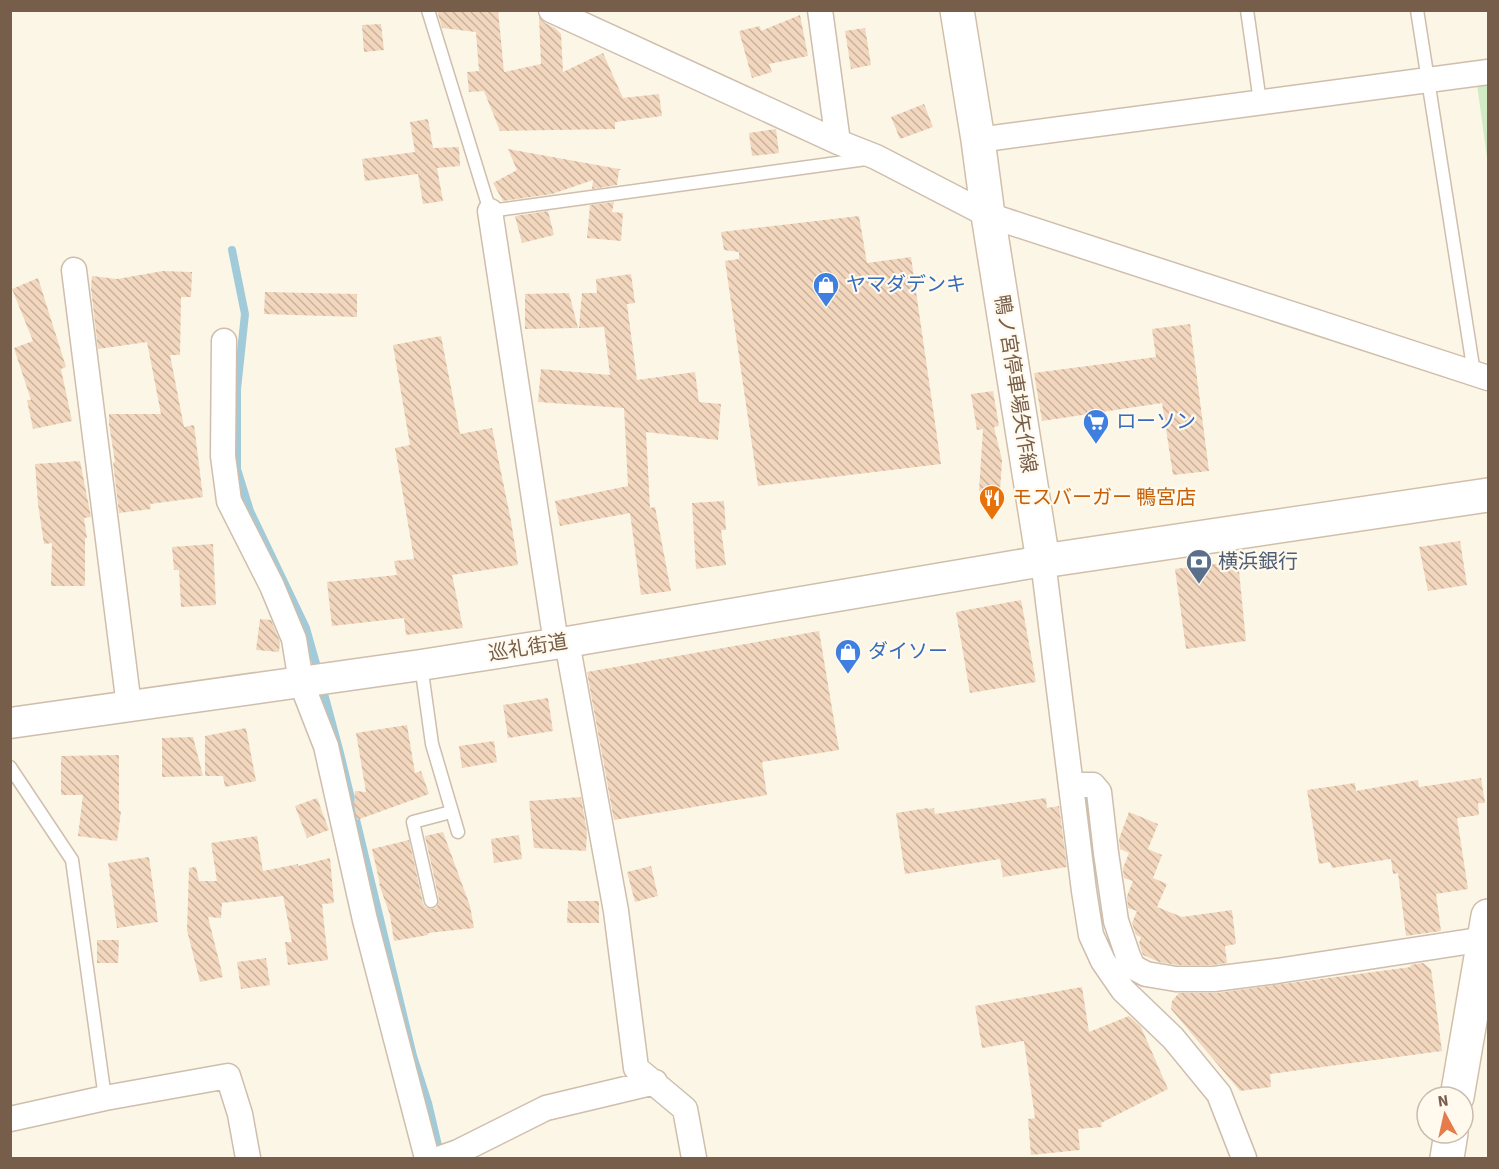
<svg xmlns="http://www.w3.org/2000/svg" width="1499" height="1169" font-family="'Source Sans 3','Noto Sans JP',sans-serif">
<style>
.green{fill:#d1ebc5}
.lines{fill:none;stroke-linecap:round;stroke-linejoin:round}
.stream{stroke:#a1cbd8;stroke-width:8}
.building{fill:url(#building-back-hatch)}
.service-casing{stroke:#cfbead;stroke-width:15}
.minor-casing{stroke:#cfbead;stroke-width:27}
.tertiary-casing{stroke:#cfbead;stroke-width:33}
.secondary-casing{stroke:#d2bfaa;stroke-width:36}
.service{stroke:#fff;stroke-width:12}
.minor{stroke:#fff;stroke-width:24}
.tertiary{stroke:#fff;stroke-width:30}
.secondary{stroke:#fff;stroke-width:33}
.labels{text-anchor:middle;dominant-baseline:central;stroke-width:4.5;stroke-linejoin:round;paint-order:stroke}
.shop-label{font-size:20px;fill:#366cbe;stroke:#fffaed;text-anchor:start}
.street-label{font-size:20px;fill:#775e4b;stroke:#fffaed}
.food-label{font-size:20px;fill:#c56008;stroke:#fffaed;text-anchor:start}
.service-label{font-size:20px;fill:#4e5e75;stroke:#fffaed;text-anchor:start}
</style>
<defs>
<pattern id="building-back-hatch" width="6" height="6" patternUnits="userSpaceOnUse" patternTransform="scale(1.5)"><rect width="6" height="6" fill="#f2d7be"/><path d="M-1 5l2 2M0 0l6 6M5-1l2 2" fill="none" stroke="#c9b29c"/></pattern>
</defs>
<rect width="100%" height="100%" fill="#fcf6e7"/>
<path class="green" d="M1488,83V165L1477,84Z"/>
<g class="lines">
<path class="stream" d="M232,250L245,314L237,389V469L250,511L306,628L319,674
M322,686L340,753L413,1056L428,1103L440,1154"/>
</g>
<path class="building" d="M437,10H498L504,72L541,64L539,17L545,23L555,28L561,34L563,72L603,53L623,98L659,94L662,116L615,122V129L500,131L484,91L469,92L467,72L479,71L476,32L442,28Z
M800,15L808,56L769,64L772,72L752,78L739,31L760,26L761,31Z
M381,24L384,50L364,52L362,25Z
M865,28L871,65L851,69L845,31Z
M924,104L933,127L900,139L891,117Z
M428,119L433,148L459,147L460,166L437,168L443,201L423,204L418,174L365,181L362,159L415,152L410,122Z
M776,129L779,153L752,156L749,133Z
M508,149L619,169H622L619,170L617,185L592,189L593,180L552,194L503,201L493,183L517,170Z
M614,202L612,212L623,213L621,241L587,238L590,205Z
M548,211L554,235L522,243L515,216Z
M859,216L867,263L911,257L941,464L758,486L725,261L739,259V252L724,250L721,232Z
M163,271L192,272L191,297H181L180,355H170L184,427L194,425L203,497L150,504L151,509L119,513L113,462H115L109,424V414H161L147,342L98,349L91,288L92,276L117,279Z
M631,274L635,303L627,304L637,380L695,372L699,402L721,404L718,440L646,432L650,508L655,507L671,591L641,595L630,513L560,526L555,501L628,486L624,408L538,402L541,369L610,375L604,327L579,328L582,293H597L596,279Z
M38,278L66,367L61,369L72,421L33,429L27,400H31L14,348L33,341L12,289Z
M265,292L357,294V317L264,314Z
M569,293L578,328L525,329V294Z
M1190,324L1209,471L1173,475L1162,403L1042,421L1034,373L1156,357L1152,329Z
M441,336L460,434L492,428L511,521L518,565L452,575L463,628L406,635L404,618L332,626L327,582L397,575L394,561L414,559L395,448L410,445L393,345Z
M993,391L999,426L994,427L1002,460L1000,492L979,491L983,429L977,430L971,394Z
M80,461L91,517L84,518L87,538H85V586H51L52,543L44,544L38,504L35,464Z
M724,501L726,530H721L726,565L696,569L692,503Z
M1460,541L1467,585L1428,591L1419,547Z
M213,544L216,605L181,607L179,570H174L172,547Z
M1238,561L1246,641L1186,649L1175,569Z
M1021,600L1036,682L970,693L956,612Z
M260,619L271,620L280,642L279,652L256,650Z
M819,631L839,750L762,762L767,795L614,820L587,672Z
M548,698L553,731L508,738L503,705Z
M407,725L415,773L421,771L429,794L357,820L354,804L355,791L366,792L356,733Z
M246,728L256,781L225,787L223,776H205V736Z
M193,737L203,776L162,777V738Z
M494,741L497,762L462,768L459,746Z
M119,755V811H121L117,841L78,836L83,795H61V756Z
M1481,778L1485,803H1478L1479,815L1457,818L1468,889L1436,894L1441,931L1406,936L1398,873L1393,874L1391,859L1332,868L1330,862L1319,864L1307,790L1355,783L1356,791L1418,780L1419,787Z
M581,797L587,832L586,851L534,848L529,801Z
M317,798L329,830L307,838L295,806Z
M1046,798L1047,808L1059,806L1067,867L1003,877L1000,859L905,874L896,813L928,808V809L934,808L935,814Z
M1129,812L1158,824L1148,849L1162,855L1153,878L1167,884L1157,907L1182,917L1232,910L1236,944L1225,946L1227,963L1213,965H1177L1159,962L1143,955L1139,943L1141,937L1136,935L1132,923L1137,911L1128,908L1127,896L1133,881L1124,878L1123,868L1129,853L1120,849L1119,839Z
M443,832L470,906L474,928L428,933V935L394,941L390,915L379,884H380L372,849L409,840L423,903L425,907L432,909L437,907L439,899L425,836Z
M519,835L522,859L494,863L491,839Z
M257,836L263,871L298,864V866L330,858L334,903L322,904L328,960L288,965L285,942H292L283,896L222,903L221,918L208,917L223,977L200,982L187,930L189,868L196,867L199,881H217L211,843Z
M149,857L158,922L117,928L108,863Z
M651,866L658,896L635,902L627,872Z
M568,901H599V923H567Z
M97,940H119L118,963H97Z
M266,958L270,985L241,989L237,962Z
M1423,963L1431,969L1442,1051L1270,1074L1271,1087L1240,1091L1171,1009L1172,1001L1179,993H1216L1411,967L1410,965Z
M1082,987L1089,1032L1129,1016L1141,1027L1168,1089L1101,1123L1102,1127L1078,1129L1080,1150L1031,1155L1028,1119L1035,1118L1024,1041L982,1048L975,1006Z"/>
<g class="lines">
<g class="service-casing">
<path id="service" d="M428,10L490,211L866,159
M1247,10L1260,102
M1417,10L1474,373
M421,665L432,744L458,832
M10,767L72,860L105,1098
M431,901L413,822L451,812"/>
</g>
<g class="minor-casing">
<path id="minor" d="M551,10L838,142L876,157L988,215L1488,378
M820,10L838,142
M978,140L1488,72
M490,211L556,643
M74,270L129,706
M224,341L223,456L229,501L272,586L294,639L301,682L326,746L365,920L427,1158
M1043,561L1084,891L1091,935L1103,961L1123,990L1173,1038L1219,1094L1244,1158
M567,642L616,911L636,1068L685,1109L694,1158
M1072,785H1093L1099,792L1106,853L1116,921L1128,956L1133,967L1146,974L1176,979H1214L1277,971L1485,939
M10,1119L105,1098L228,1076L240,1114L248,1158
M441,1158L458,1152L546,1108L655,1082"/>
</g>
<g class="tertiary-casing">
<path id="tertiary" d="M10,723L421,665L567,642L1043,561"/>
</g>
<g class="secondary-casing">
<path id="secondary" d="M957,10L978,140L988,215L1043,561L1488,495
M1457,1097L1488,916
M1447,1158L1451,1133"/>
</g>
<use href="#service" class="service"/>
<use href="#minor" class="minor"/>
<use href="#tertiary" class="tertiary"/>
<use href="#secondary" class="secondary"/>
</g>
<defs>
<g id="shop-pin" transform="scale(1.35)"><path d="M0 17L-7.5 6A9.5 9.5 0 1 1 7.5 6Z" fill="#3f7fe0" stroke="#fffaed"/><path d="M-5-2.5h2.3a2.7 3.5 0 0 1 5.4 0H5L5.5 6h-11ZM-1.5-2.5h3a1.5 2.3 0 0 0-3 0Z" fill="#fff"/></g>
<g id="supermarket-pin" transform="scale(1.35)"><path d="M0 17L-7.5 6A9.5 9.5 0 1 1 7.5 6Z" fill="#3f7fe0" stroke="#fffaed"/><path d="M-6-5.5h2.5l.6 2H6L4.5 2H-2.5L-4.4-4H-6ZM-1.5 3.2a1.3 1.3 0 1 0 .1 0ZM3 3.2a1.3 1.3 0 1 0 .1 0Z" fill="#fff"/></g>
<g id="restaurant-pin" transform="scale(1.35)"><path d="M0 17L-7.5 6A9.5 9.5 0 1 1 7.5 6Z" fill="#e8710a" stroke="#fffaed"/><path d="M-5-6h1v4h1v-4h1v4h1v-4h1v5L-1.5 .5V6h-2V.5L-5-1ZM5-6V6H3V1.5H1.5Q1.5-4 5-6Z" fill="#fff"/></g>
<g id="bank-pin" transform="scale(1.35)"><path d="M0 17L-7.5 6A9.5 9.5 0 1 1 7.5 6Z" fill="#5c6f8a" stroke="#fffaed"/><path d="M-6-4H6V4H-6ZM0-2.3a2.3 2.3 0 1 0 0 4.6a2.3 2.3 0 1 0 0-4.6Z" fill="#fff"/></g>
</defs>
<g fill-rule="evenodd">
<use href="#shop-pin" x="826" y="285"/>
<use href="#supermarket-pin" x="1096" y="422"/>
<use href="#restaurant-pin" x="992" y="498"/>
<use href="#bank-pin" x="1199" y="562"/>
<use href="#shop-pin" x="848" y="652"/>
</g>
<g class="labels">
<g class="shop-label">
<text x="846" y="285">ヤマダデンキ</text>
<text x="1116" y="422">ローソン</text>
<text x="868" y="652">ダイソー</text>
</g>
<g class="street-label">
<text transform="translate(1015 384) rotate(81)">鴨ノ宮停車場矢作線</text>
<text transform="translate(528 648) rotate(-9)">巡礼街道</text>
</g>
<g class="food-label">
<text x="1012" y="498">モスバーガー 鴨宮店</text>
</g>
<g class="service-label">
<text x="1218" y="562">横浜銀行</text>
</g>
</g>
<rect width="1499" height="1169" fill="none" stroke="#775e4b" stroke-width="24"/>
<g transform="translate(1445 1115) rotate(352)"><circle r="28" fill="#fffaed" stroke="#c9bcac" stroke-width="1.5"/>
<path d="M0-4.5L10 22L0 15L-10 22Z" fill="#e67c4c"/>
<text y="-9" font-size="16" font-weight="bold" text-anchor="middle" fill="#775e4b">N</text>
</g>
</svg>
